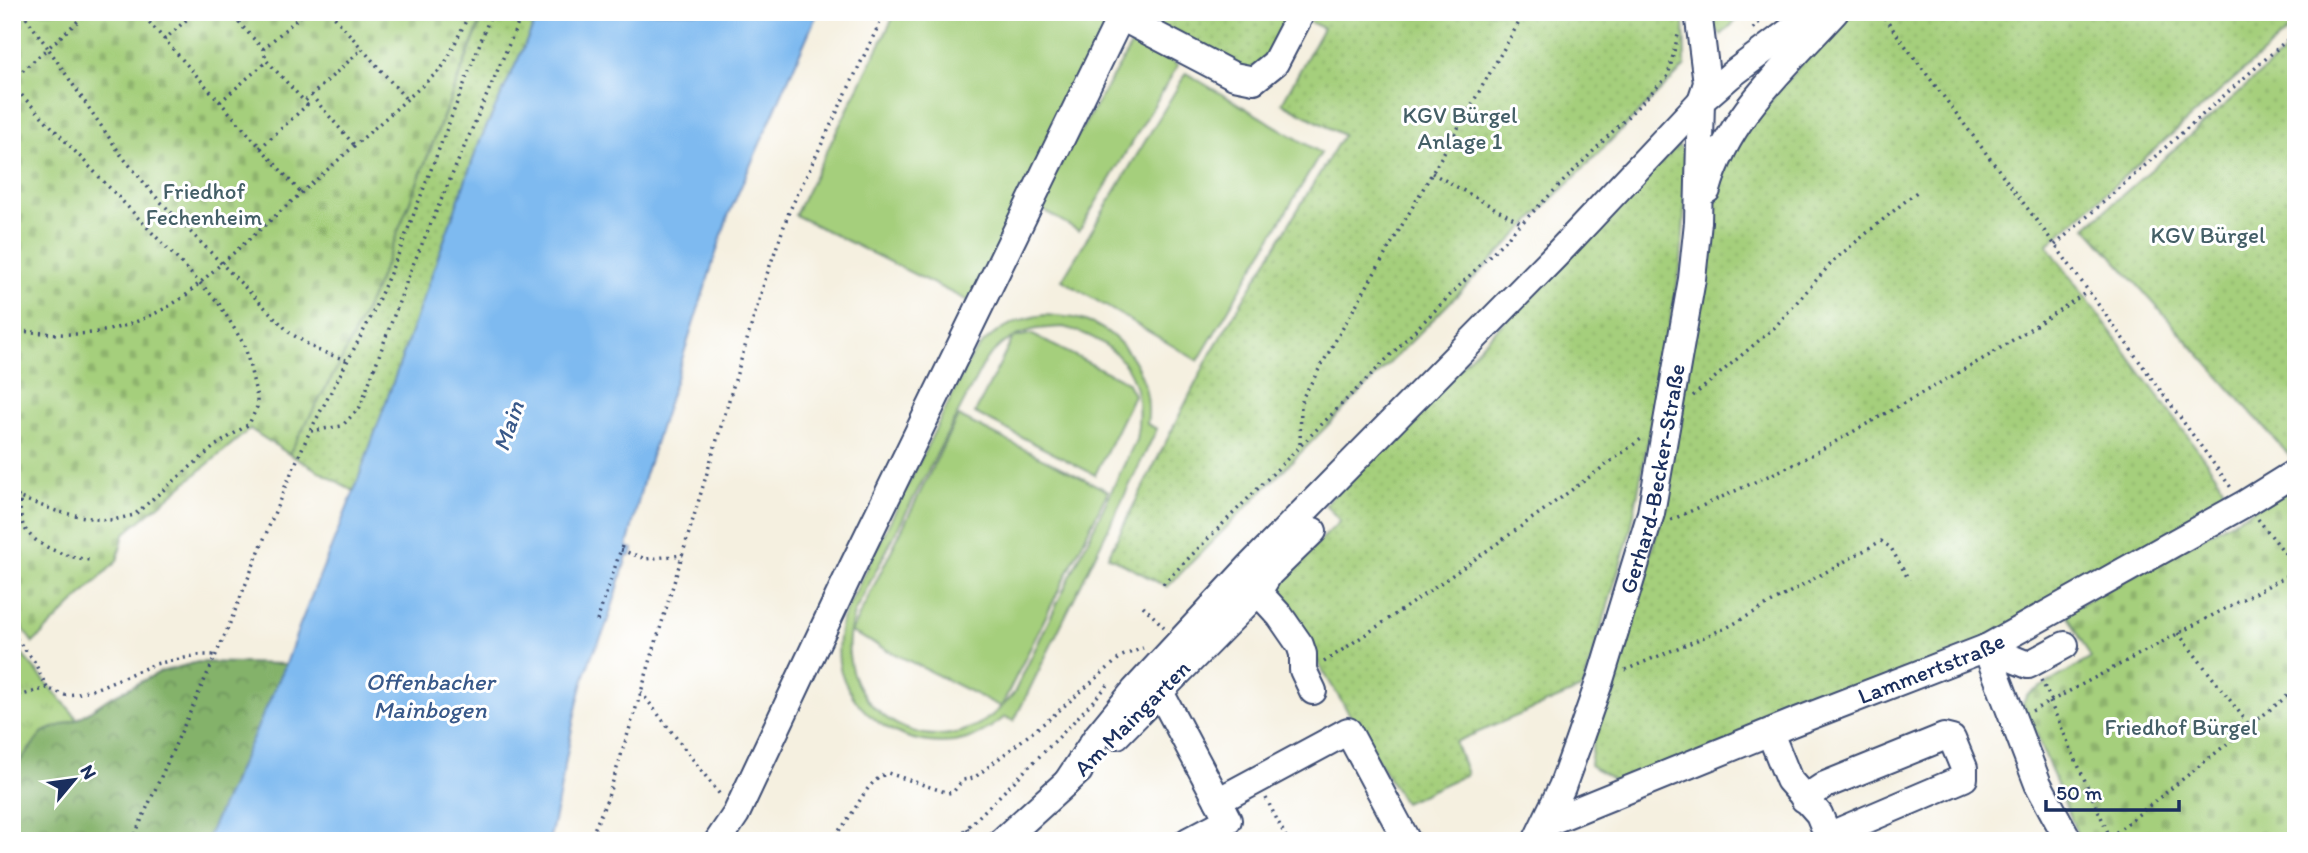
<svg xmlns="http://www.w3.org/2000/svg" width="2308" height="853" font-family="Itim,sans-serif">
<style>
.grass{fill:url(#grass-tufts);stroke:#607f6c;stroke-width:2}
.forest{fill:url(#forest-crowns);stroke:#507064;stroke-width:2}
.cemetery{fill:url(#cemetery-stones);stroke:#607f6c;stroke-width:2}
.park{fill:url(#park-dots);stroke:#607f6c;stroke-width:2}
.pitch{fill:#a5cf7b;stroke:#607f6c;stroke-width:2;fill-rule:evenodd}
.water{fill:#7ebaf0;stroke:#4c74a7;stroke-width:2}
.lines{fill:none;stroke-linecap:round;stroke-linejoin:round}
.minor-casing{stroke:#3c4c72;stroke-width:30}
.path{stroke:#3c4c72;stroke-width:3.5;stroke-dasharray:2 5;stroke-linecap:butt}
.minor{stroke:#fff;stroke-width:26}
.labels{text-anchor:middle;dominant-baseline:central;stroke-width:6;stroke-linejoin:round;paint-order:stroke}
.park-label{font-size:23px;fill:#445f67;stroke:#fff}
.street-label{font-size:23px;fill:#1b2f5e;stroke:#fff}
.water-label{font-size:24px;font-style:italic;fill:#39598a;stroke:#fff}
</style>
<defs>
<pattern id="grass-tufts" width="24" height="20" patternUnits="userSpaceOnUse" patternTransform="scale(1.75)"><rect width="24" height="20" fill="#a5cf7b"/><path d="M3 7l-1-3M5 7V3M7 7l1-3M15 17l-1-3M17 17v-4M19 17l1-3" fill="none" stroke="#8db26d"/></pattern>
<pattern id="forest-crowns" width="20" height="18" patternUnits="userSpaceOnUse" patternTransform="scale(1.75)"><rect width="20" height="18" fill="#84b26b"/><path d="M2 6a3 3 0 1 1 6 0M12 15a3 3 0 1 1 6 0" fill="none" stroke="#6b915b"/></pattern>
<pattern id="cemetery-stones" width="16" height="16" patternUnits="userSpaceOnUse" patternTransform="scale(1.75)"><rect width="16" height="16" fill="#a5cf7b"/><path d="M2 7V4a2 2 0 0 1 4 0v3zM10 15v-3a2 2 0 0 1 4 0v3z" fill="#8db26d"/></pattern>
<pattern id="park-dots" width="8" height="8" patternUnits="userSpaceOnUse" patternTransform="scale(1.75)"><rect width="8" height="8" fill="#a5cf7b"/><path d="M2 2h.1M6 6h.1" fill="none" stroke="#8db26d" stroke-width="1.8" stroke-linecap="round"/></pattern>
</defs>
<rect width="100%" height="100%" fill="#fff"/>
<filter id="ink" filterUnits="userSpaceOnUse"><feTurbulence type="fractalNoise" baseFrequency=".0143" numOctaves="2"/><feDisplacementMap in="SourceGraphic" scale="14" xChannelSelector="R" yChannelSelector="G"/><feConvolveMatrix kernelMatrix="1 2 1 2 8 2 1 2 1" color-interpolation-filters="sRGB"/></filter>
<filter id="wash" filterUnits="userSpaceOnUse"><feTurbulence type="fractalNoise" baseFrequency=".00686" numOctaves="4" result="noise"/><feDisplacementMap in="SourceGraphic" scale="28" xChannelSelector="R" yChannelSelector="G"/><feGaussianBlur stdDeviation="1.57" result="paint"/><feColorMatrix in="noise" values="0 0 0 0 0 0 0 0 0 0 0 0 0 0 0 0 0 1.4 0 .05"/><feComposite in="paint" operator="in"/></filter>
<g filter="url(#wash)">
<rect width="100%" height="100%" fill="#f5f0e0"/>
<path class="grass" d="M12,643L78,719L43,732L12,771Z"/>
<path class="forest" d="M198,662L286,664L206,841H12V771L43,732L78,719L109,698L160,672Z"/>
<path class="cemetery" d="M12,12H484L377,285L342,359L289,454L250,429L124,534L117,561L33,643L12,613Z
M2285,492L2296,505V841H2080L2032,723L2022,704L2027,695L2091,658L2066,612Z"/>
<path class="park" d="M485,12H540L479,143L354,491L289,454L342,359L377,285Z
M1133,12H1684L1685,66L1167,587L1108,556L1212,351L1343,135L1282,103L1323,28L1293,14L1268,58L1246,77Z
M1710,12H1745L1721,35L1712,26Z
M1853,12H2296V24L2047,245L2217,476C2223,486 2227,493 2223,504L1994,639L1620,784L1590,765L1594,737L1657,533L1719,172L1749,127L1831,28Z
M2296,42V462H2295L2086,227Z
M1678,145L1688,156L1681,264L1631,529L1583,688L1455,742L1467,774L1404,803L1288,614L1270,591L1340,521L1325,504Z"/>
<path class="pitch" d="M896,12H1116L974,304L795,215Z
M1135,39L1178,65L1079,231L1036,206Z
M1186,73L1321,153L1198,361L1062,280Z
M1045,315C1056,316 1067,316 1078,319C1124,330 1154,378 1147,424L1157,429L1014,721L1005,717C993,726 982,734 967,739C917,754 857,723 841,672C836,654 838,637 842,619L971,357C989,333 1015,318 1045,315ZM1063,327C1123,342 1147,379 1136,440L1014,693C1000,710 985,724 963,731C912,748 854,709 849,655C847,640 851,627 854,613L986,359L1002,344L1013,338L975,413L1095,475L1134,395L1127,382L1031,334L1013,338C1029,328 1045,328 1063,327Z
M958,416L1108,491L1001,707L851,632Z"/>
<path class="water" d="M540,12H818L728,216L644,478L627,547L633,549L631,556H627C620,580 614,604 605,628C602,638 595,647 591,657C570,716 565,780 549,841H206L286,664L299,627L354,491L479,143Z"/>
</g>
<g filter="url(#ink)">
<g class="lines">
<g class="minor-casing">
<g id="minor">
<path d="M1121,17L1234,76L1254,80L1275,63L1300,15"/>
<path d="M1707,190C1727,117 1786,66 1835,12"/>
<path d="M1258,592L1280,616L1300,645L1303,654V670L1313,691"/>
<path d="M1986,648L2038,784L2069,841"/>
<path d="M1986,648L2028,665L2065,645"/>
<path d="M1160,692L1218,801L1348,731L1407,841"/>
<path d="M1770,733L1789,780L1819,814L1830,841"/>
<path d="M1117,735L1258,592L1269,574L1313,531"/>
<path d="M1067,782L1098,735L1135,690L1252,564L1556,255L1701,101L1731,75L1815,12"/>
<path d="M1804,799L1825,785L1944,737L1952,739L1964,768V778L1828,836"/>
<path id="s1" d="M1546,823L1792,723L1986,648L2246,503L2296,472"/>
<path d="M718,841L736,814L853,566L1123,12"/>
<path d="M1002,841L1079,771"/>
<path d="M1188,841L1228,820L1218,801"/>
<path id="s2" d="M1536,841L1562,787L1577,746L1600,680L1651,513L1692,279L1698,222L1701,101L1707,83L1698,12"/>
</g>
</g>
<path class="path" d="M88,12L48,48L121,155L155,196L290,333L317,350L346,360
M140,12L301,193
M229,12L263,49L267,61L304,101
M330,12L406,99
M1880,12L2055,245L2232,489
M1753,29L1768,12
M164,40L195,12
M263,49L305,12
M12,80L48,48L22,12
M12,85L218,302L245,346L257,397V407L249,424L215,446L134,515L113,520L95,519L59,512L20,498
M311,95L355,146
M220,102L267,61
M260,148L307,105L304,102L362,49
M1432,173L1521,223
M2055,245L2296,32
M12,331C32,331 52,335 73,334C112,334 153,318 185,296L441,69L448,58L470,12
M1693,396L1774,328L1834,260L1919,190
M311,431L342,426L360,407L412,267L523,12
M1300,444L1301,406L1303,397L1525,12
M12,492L20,498C20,506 20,519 24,527C35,547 68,557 89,560
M2258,519L2296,567
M1671,520L1799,462L1988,356L2087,292
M621,550L646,559L683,555
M1163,584L1668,76L1678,35
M1143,606L1164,627
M597,621L623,543
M12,633L34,661L47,688L65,695L77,694L97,688L155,664L199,655H216
M2178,633L2250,726
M1324,662C1432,591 1537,516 1641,439
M1625,670L1728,627L1881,541L1891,548L1909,580
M2041,680L2052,701
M641,692L721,796
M12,698L47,688
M2050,702L2110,837
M2032,711L2296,571
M1266,798L1288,841
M967,828L979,841
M132,841L228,628L285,487L310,431L370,319L398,255L492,12
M589,841L607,800L641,692L766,277L789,212L885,12
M830,841C836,833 843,827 848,819C860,803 867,781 888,773L948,793L953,792L963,780L974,778L1048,720L1122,656L1143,648
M954,841L1060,736L1110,683
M2105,841L2296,689"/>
<use href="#minor" class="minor"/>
</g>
</g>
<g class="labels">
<g class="park-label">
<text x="1460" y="115">KGV Bürgel<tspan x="1460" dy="26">Anlage 1</tspan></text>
<text x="204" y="191">Friedhof<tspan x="204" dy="26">Fechenheim</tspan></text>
<text x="2208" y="235">KGV Bürgel</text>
<text x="2181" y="727">Friedhof Bürgel</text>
</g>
<g class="street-label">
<text stroke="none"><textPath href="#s2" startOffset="382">Gerhard-Becker-Straße</textPath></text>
<text stroke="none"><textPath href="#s1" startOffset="415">Lammertstraße</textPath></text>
<text transform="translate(1132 718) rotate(-45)">Am Maingarten</text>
</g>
<g class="water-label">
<text transform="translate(508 426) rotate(-71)">Main</text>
<text x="430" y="681">Offenbacher<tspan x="430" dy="28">Mainbogen</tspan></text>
</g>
</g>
<rect width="2308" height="853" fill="none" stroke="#fff" stroke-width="42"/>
<g transform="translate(74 780) rotate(61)" stroke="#ffffff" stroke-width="5" paint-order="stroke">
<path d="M0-5L12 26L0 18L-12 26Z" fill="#1b2f5e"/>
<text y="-10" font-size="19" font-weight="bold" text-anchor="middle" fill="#1b2f5e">N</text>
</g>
<path d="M2046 800v10h133v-10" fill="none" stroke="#1b2f5e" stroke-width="3.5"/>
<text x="2056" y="800" font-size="21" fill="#1b2f5e" stroke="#ffffff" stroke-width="5" paint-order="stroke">50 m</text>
</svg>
